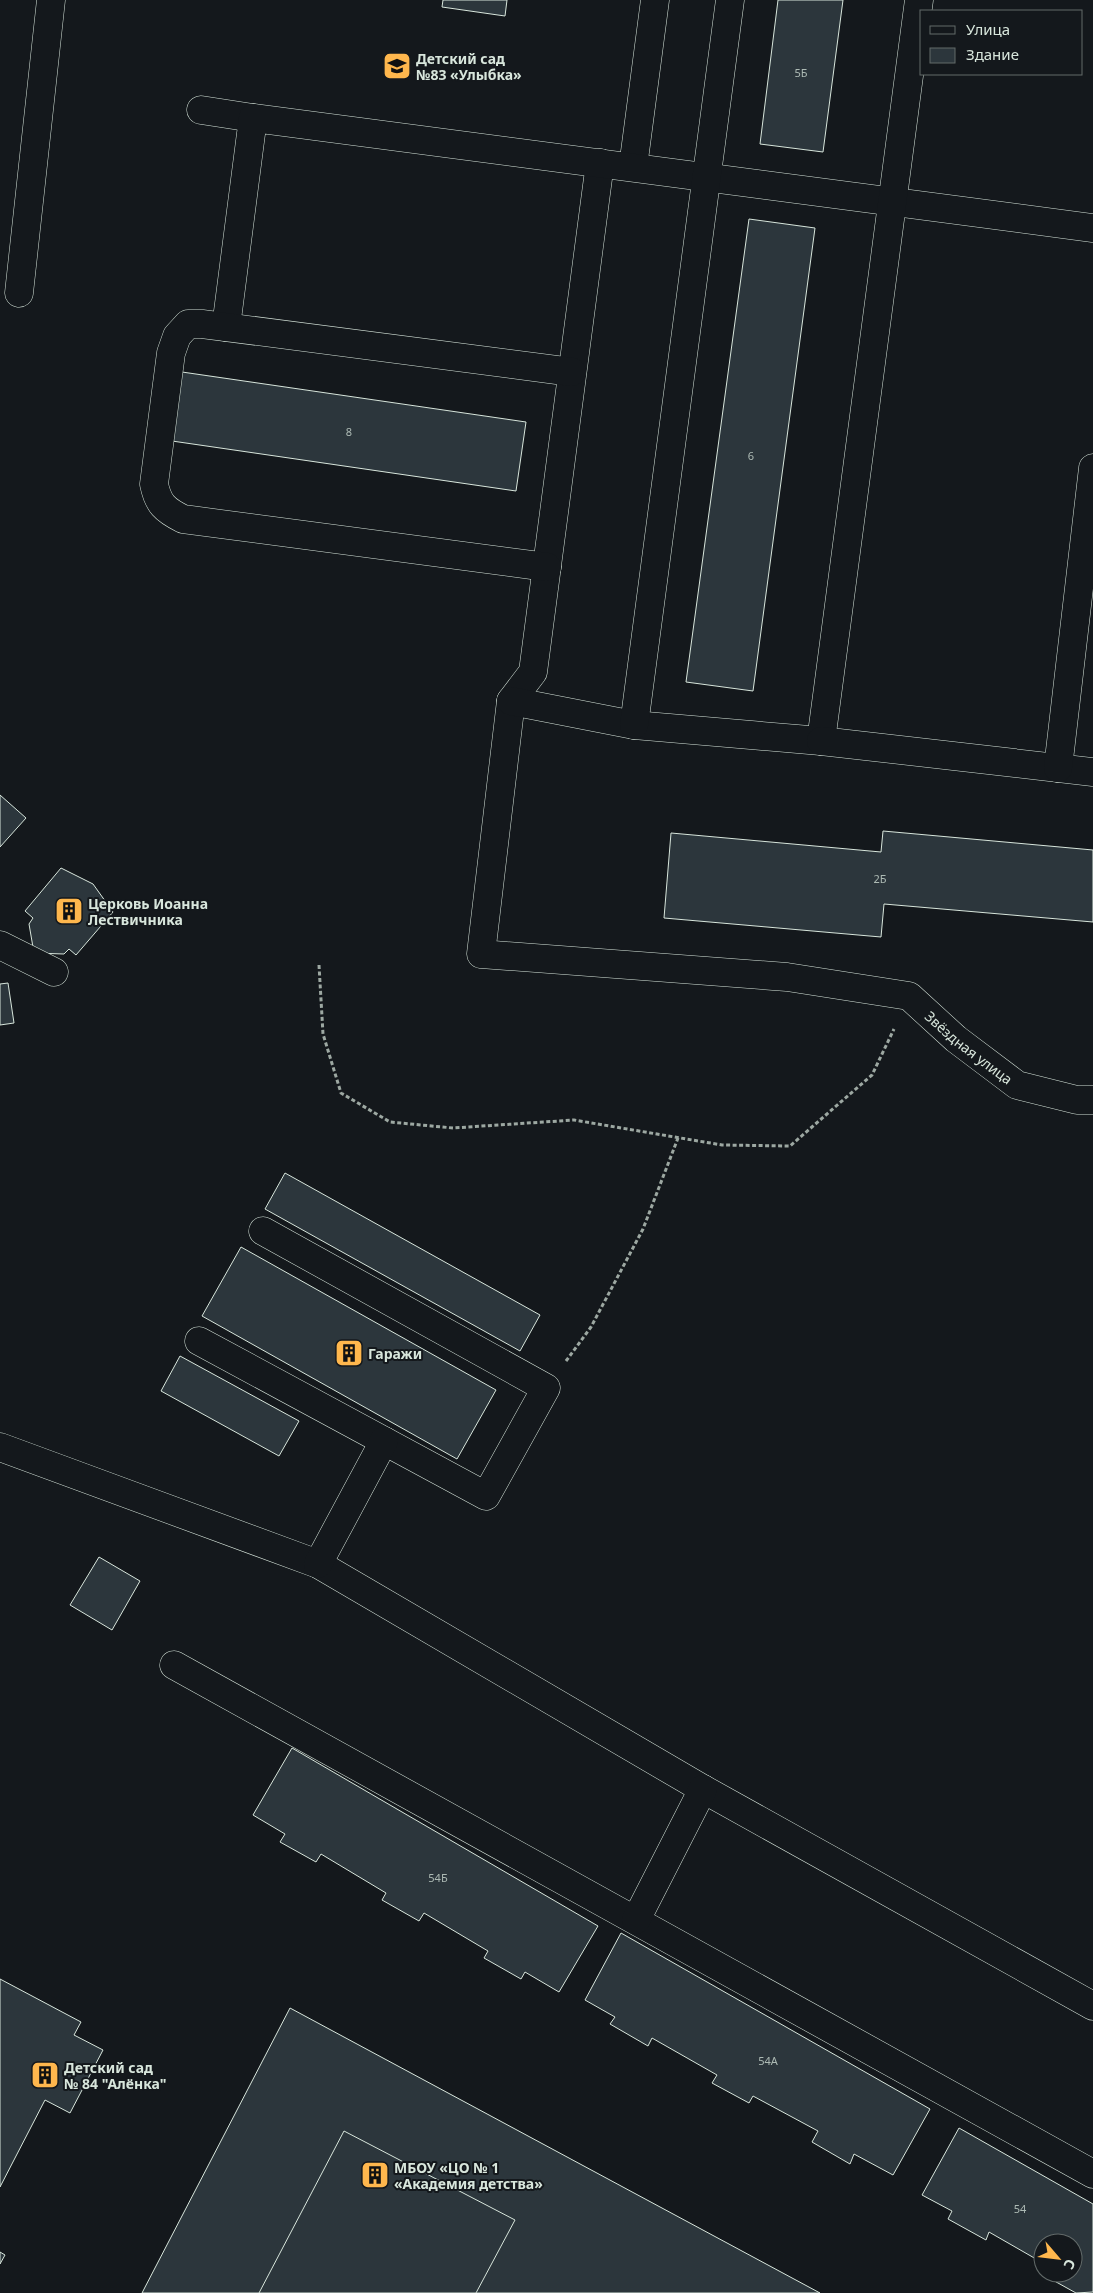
<svg xmlns="http://www.w3.org/2000/svg" width="1093" height="2293" font-family="'Noto Sans',sans-serif">
<rect width="100%" height="100%" fill="#14181c"/>
<g fill="#2c363c" stroke="#d8e6dc">
<polygon points="443,0 507,0 505,16 442,7"/>
<polygon points="778,0 843,0 823,152 760,144"/>
<polygon points="749,219 815,228 753,691 686,682"/>
<polygon points="182,372 526,422 516,491 172,441"/>
<polygon points="0,795 26,818 0,847"/>
<polygon points="883,831 1093,850 1093,922 884,904 881,937 664,918 671,833 881,852"/>
<polygon points="61,868 93,884 113,912 76,955 69,949 64,954 34,953 29,924 33,918 25,911"/>
<polygon points="8,983 14,1023 0,1025 0,984"/>
<polygon points="285,1173 540,1315 520,1351 265,1209"/>
<polygon points="241,1247 496,1390 457,1459 202,1316"/>
<polygon points="180,1356 299,1421 279,1456 161,1391"/>
<polygon points="99,1557 140,1581 112,1630 70,1605"/>
<polygon points="292,1748 598,1926 559,1992 525,1972 521,1979 484,1958 488,1951 424,1913 419,1921 382,1900 386,1893 321,1854 316,1862 280,1842 285,1834 253,1815"/>
<polygon points="621,1933 930,2109 893,2175 854,2154 850,2164 812,2142 818,2131 753,2096 749,2103 712,2083 717,2075 652,2038 648,2046 610,2024 615,2017 585,2000"/>
<polygon points="0,1979 81,2022 74,2035 103,2050 70,2113 45,2100 0,2187"/>
<polygon points="290,2008 820,2293 142,2293"/>
<polygon points="959,2128 1093,2204 1093,2292 1076,2293 1049,2278 1053,2273 1073,2273 1073,2243 1043,2243 1043,2263 989,2232 986,2240 948,2219 952,2211 922,2195"/>
<polygon points="344,2131 515,2220 476,2293 259,2293"/>
<polygon points="0,2252 5,2255 0,2264"/>
</g>
<g fill="none" stroke-linecap="round" stroke-linejoin="round">
<defs>
<g id="minor">
<polyline points="201,110 253,118"/>
<path id="s1" d="M600,163L533,672L511,701L481,954L787,977L909,996L956,1039L1017,1085L1077,1100H1093"/>
<polyline points="633,167 655,0"/>
<polyline points="19,293 51,0"/>
<polyline points="226,327 253,118 1093,228"/>
<path d="M547,567L183,519C165,510 158,504 154,484L171,353L177,336L188,324H202L572,372"/>
<polyline points="511,701 634,725 821,741 919,0"/>
<polyline points="634,725 730,0"/>
<polyline points="821,741 1093,772"/>
<polyline points="1058,768 1093,468"/>
<polyline points="0,945 54,972"/>
<polyline points="199,1341 486,1496 546,1388 263,1231"/>
<polyline points="0,1447 318,1564 703,1789 1093,2006"/>
<polyline points="318,1564 384,1441"/>
<polyline points="174,1665 1093,2174"/>
<polyline points="636,1920 703,1789"/>
</g>
</defs>
<use href="#minor" stroke="#d8e6dc" stroke-width="29"/>
<g stroke="#9da8a2" stroke-width="3" stroke-dasharray="4 2.5" stroke-linecap="butt">
<polyline points="319,965 323,1034 341,1093 390,1122 453,1128 574,1120 722,1145 790,1146 872,1075 894,1029"/>
<polyline points="566,1361 591,1327 643,1229 678,1138"/>
</g>
<use href="#minor" stroke="#14181c" stroke-width="28"/>
</g>
<defs>
<symbol id="school-square" viewBox="-11 -11 22 22"><rect x="-9" y="-9" width="18" height="18" rx="4" fill="#ffb74d" stroke="#14181c"/><path d="M0-5L7-2L0 1L-7-2ZM-4 1L0 2.5L4 1V4Q0 6-4 4Z" fill="#111"/></symbol>
<symbol id="building-square" viewBox="-11 -11 22 22"><rect x="-9" y="-9" width="18" height="18" rx="4" fill="#ffb74d" stroke="#14181c"/><path d="M-4-6H4V6H1V3H-1V6H-4ZM-2.5-4.3h1.7v1.8h-1.7ZM.8-4.3h1.7v1.8H.8ZM-2.5-1h1.7V.8h-1.7ZM.8-1h1.7V.8H.8Z" fill="#111"/></symbol>
</defs>
<g fill-rule="evenodd">
<use href="#school-square" x="381" y="50" width="32" height="32"/>
<use href="#building-square" x="53" y="895" width="32" height="32"/>
<use href="#building-square" x="333" y="1337" width="32" height="32"/>
<use href="#building-square" x="29" y="2059" width="32" height="32"/>
<use href="#building-square" x="359" y="2159" width="32" height="32"/>
</g>
<g text-anchor="middle" dominant-baseline="central" stroke-width="4" stroke-linejoin="round" paint-order="stroke">
<g font-size="11" fill="#adbab4">
<text x="801" y="72">5Б</text>
<text x="349" y="431">8</text>
<text x="751" y="455">6</text>
<text x="880" y="878">2Б</text>
<text x="438" y="1877">54Б</text>
<text x="768" y="2060">54А</text>
<text x="1020" y="2208">54</text>
</g>
<g font-size="14" font-weight="bold" fill="#d8e6dc" stroke="#14181c" text-anchor="start">
<text x="416" y="58">Детский сад<tspan x="416" dy="16">№83 «Улыбка»</tspan></text>
<text x="88" y="903">Церковь Иоанна<tspan x="88" dy="16">Лествичника</tspan></text>
<text x="368" y="1353">Гаражи</text>
<text x="64" y="2067">Детский сад<tspan x="64" dy="16">№ 84 "Алёнка"</tspan></text>
<text x="394" y="2167">МБОУ «ЦО № 1<tspan x="394" dy="16">«Академия детства»</tspan></text>
</g>
<g font-size="14" fill="#d8e6dc" stroke="#14181c">
<text stroke="none"><textPath href="#s1" startOffset="1314">Звёздная улица</textPath></text>
</g>
</g>
<rect x="920" y="10" width="162" height="65" fill="#14181c" stroke="#626a69"/>
<rect x="930" y="26" width="25" height="8" fill="#14181c" stroke="#626a69"/>
<text x="966" y="35" font-size="15" fill="#d8e6dc">Улица</text>
<rect x="930" y="48" width="25" height="15" fill="#2c363c" stroke="#626a69"/>
<text x="966" y="60" font-size="15" fill="#d8e6dc">Здание</text>
<g transform="translate(1058 2258) rotate(118)"><circle r="24" fill="#14181c" stroke="#626a69"/>
<path d="M0-4L9 19L0 12L-9 19Z" fill="#ffb74d"/>
<text y="-8" font-size="14" font-weight="bold" text-anchor="middle" fill="#d8e6dc">С</text>
</g>
</svg>
